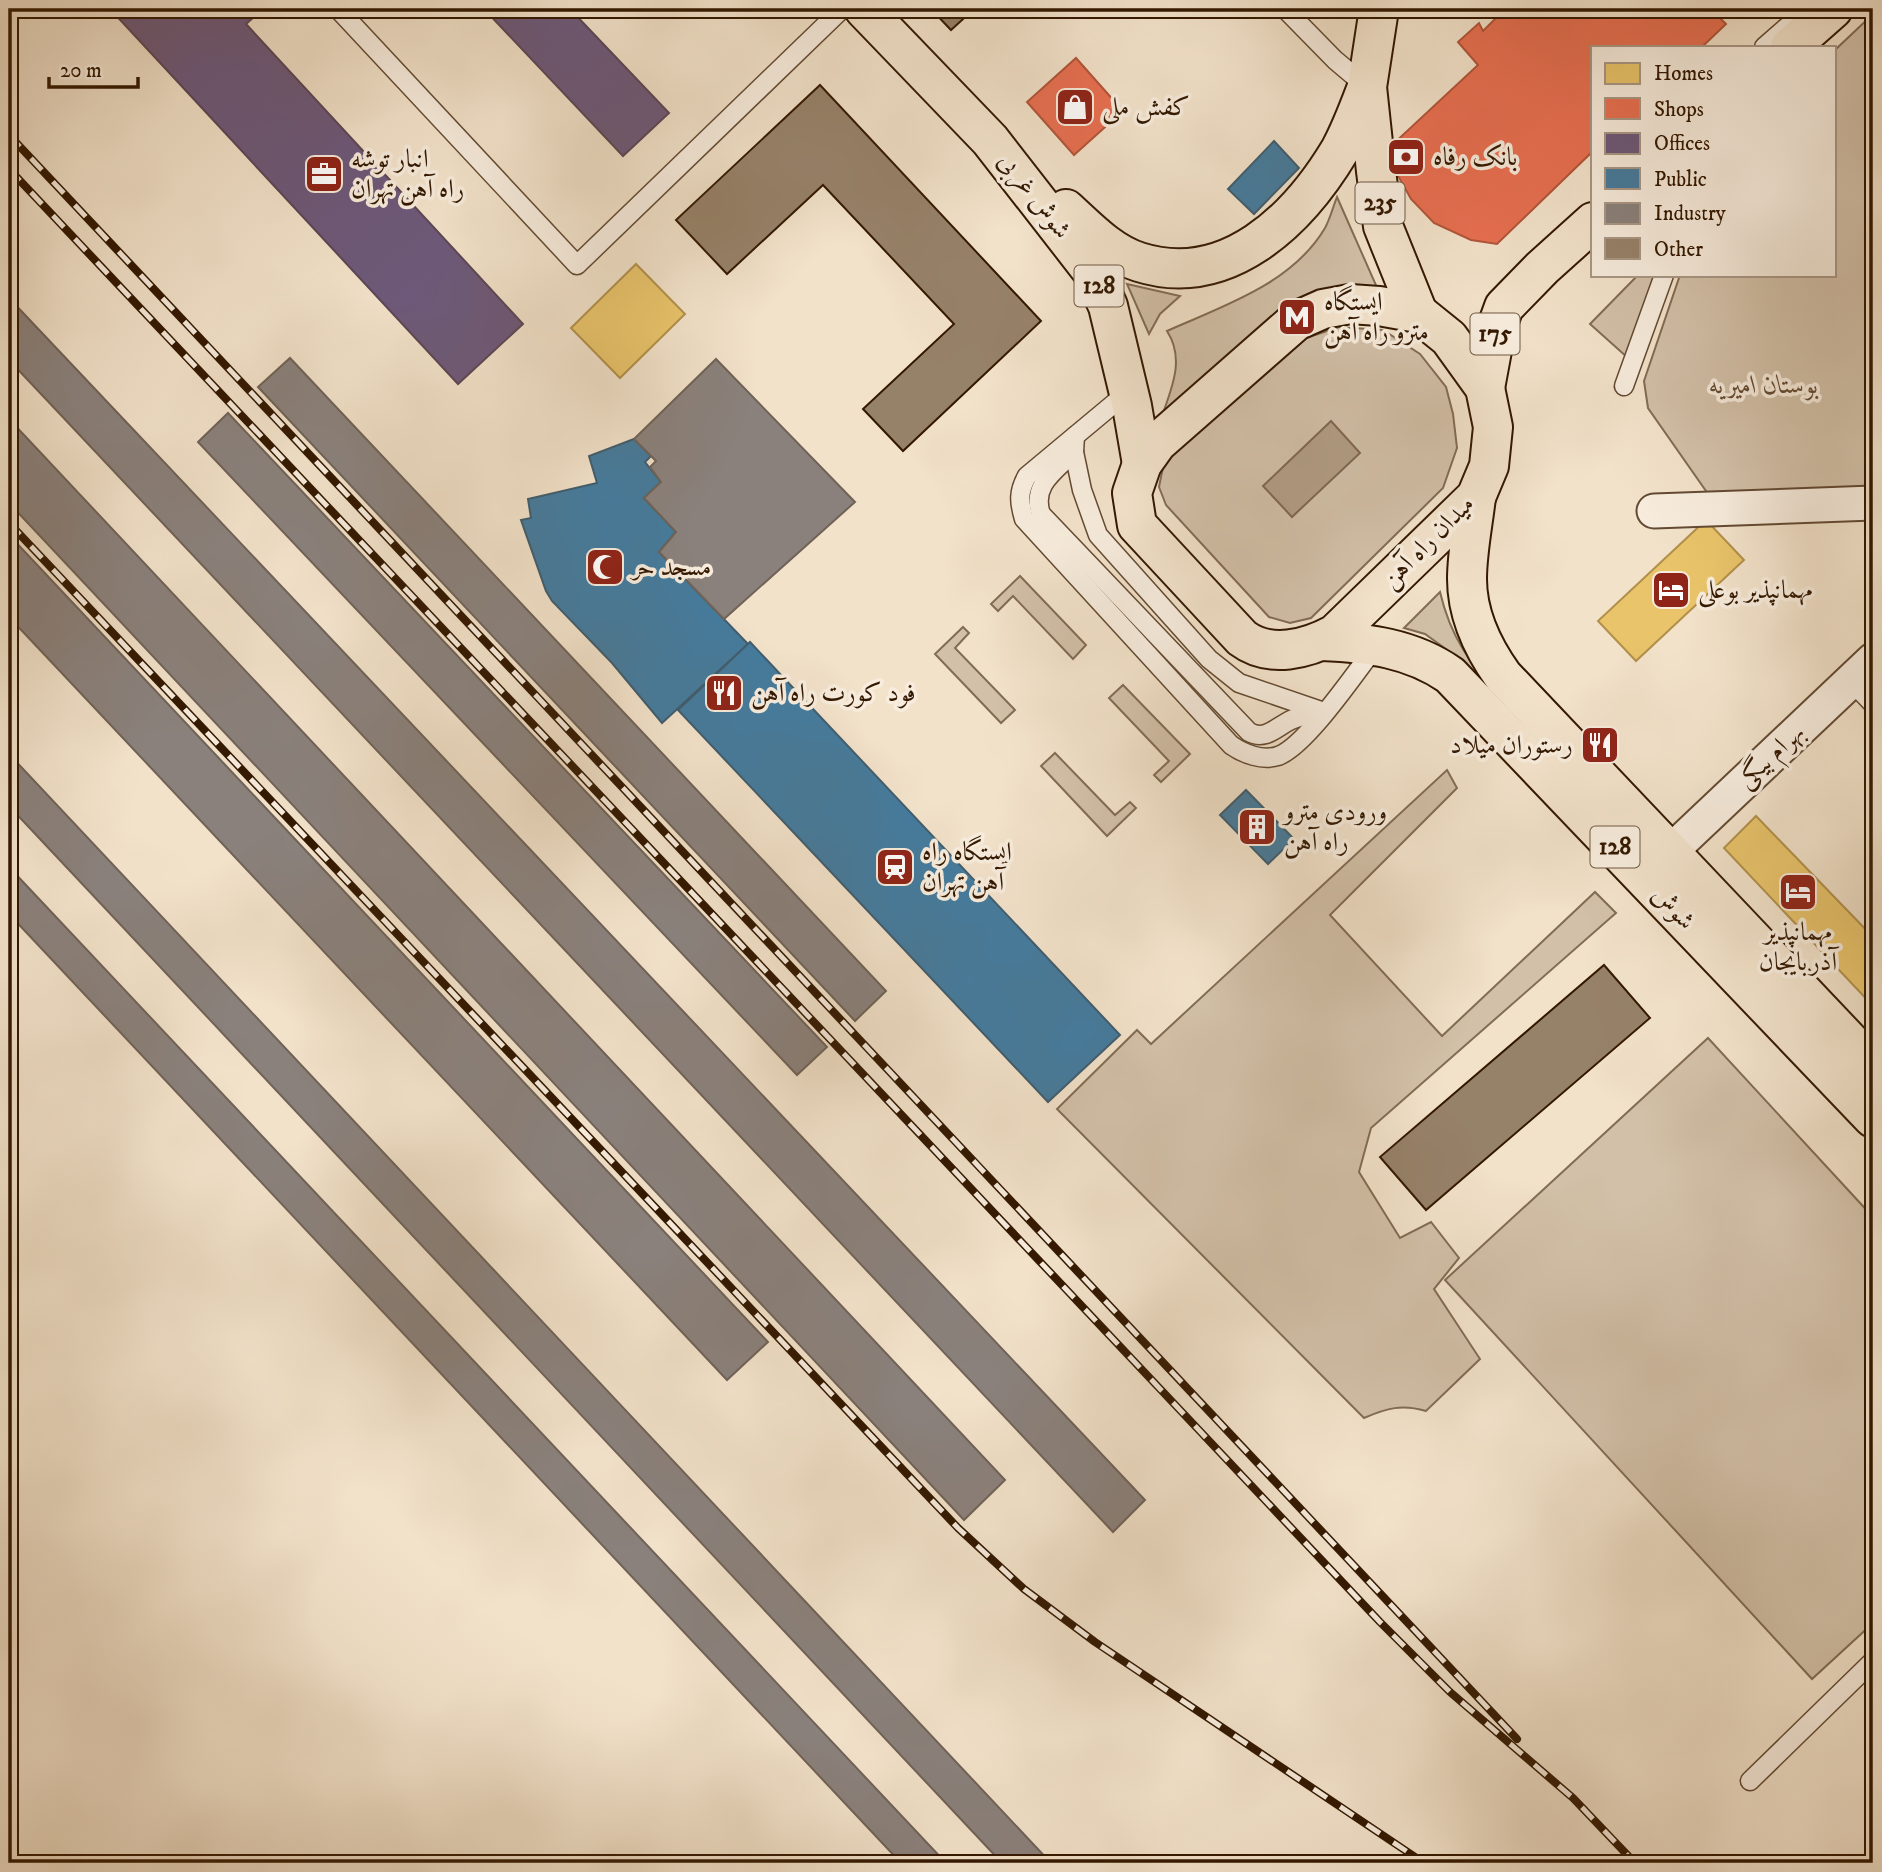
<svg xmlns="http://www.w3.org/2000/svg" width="1882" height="1872" font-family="'IM FELL DW Pica',Amiri,serif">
<rect width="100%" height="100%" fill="#f2e2ca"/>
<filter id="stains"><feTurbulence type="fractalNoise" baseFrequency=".00286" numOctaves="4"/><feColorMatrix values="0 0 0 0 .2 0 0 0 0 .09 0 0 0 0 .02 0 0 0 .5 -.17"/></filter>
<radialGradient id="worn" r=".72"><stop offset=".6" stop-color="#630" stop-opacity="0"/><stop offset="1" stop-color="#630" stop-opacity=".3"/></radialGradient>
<g fill="#d2c0a8" stroke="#826c54" stroke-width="2">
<polygon points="1873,14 1873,498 1713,501 1648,408 1644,381 1680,275 1835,275 1835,50"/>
<path d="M1337,197L1379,292L1162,416C1172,387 1185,359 1167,331C1223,306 1292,284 1325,228C1330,219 1333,207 1337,197Z"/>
<polygon points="1638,275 1654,275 1628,358 1590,324"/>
<polygon points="1127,284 1180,296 1160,314 1149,334"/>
<polygon points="1339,327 1383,330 1420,354 1446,387 1453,414 1457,448 1443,488 1311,618 1290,623 1269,617 1166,505 1159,487 1164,462 1288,344"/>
<polygon points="1020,576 1086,645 1073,659 1013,596 998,611 991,604"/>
<path d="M1440,592C1451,639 1470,662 1501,698L1450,652L1425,634L1404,628Z"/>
<polygon points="963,627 969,633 955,648 1015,710 1001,723 935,654"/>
<polygon points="1123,685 1190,754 1161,782 1154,775 1169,761 1109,698"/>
<polygon points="1055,753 1115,815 1130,802 1136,808 1107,836 1041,766"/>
<path d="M1447,770L1457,788L1330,915L1442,1036L1595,892L1616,913L1371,1128L1359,1172L1400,1238L1431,1222L1459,1258L1434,1289L1480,1359L1426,1411C1402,1404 1387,1408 1364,1418L1057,1109L1137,1030L1151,1044Z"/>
<polygon points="1708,1038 1873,1217 1873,1623 1812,1679 1445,1280"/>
</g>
<polygon fill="#b19d85" stroke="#7f6850" stroke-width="2" points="1331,421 1360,453 1292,517 1263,486"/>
<g fill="#e9c46a" stroke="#b2904a" stroke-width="2">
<polygon points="636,264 685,314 620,378 571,328"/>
<polygon points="1706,520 1744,560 1636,661 1598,621"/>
<polygon points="1756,816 1873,937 1873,1006 1724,848"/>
</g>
<g fill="#e76f51" stroke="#b15539" stroke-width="2">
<polygon points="1486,9 1711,9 1726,24 1702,47 1593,47 1593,151 1497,244 1471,240 1434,223 1411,199 1397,174 1391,146 1478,65 1458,42 1479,23 1483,31 1496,18"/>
<polygon points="1076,58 1123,111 1074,155 1027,102"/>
</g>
<g fill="#6d597a" stroke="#5c4655" stroke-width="2">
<polygon points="110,9 263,9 246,24 523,324 458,384"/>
<polygon points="484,9 570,9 669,113 623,156"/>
</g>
<g fill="#457b9d" stroke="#405d6e" stroke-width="2">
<polygon points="1274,141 1299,168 1254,214 1228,189"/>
<polygon points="634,439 651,456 645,462 661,482 644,498 676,532 659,552 748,644 662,723 612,663 552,601 546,591 521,520 531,518 528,499 597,483 589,456"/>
<polygon points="750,642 1120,1035 1048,1102 678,710"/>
<polygon points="1246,790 1294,839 1268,864 1220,815"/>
</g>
<g fill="#8a817c" stroke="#706257" stroke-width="2">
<polygon points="9,298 1145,1500 1113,1532 9,360"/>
<polygon points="290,358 886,991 855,1021 258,387"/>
<polygon points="716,359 855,502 724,619 659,552 676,532 644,498 661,482 650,467 656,461 634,439"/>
<polygon points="228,413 827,1047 797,1075 198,442"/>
<polygon points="9,419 1005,1480 964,1520 9,503"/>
<polygon points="9,535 768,1342 727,1380 9,617"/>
<polygon points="9,754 1051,1863 1002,1863 9,806"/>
<polygon points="9,867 946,1863 901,1863 9,914"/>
</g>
<g fill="#968169" stroke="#331800" stroke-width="2">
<polygon points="931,9 974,9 951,30"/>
<polygon points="820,85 1041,321 903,451 863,409 954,324 823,185 727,274 676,220"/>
<polygon points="1604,965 1650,1018 1426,1210 1380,1157"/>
</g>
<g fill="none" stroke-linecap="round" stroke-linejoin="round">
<defs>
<g id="service">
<polyline points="338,9 577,265 842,9"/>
<polyline points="1285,9 1335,60 1367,87"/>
<polyline points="1764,47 1788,26"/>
<polyline points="1624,386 1664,275"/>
<path d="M1129,391L1027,476C1018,492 1019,502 1024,519L1231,745C1244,754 1262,761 1278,756C1306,746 1356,672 1376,646"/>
<path d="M1075,436L1074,452C1055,471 1031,485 1041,514L1249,732C1266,741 1276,727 1291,720C1302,715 1313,714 1325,712"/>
<polyline points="1074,452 1082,490 1098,535 1209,659 1239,683 1321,711"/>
<polyline points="1851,681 1873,704"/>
<polyline points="1750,1781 1873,1661"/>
</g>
<g id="minor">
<polyline points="1654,511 1873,503"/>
<polyline points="1669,853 1873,660"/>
</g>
<g id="primary">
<polyline points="864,9 990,140 1092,271 1108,306 1132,406 1142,464"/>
<polyline points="1379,9 1367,87 1376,171 1383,226 1418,313"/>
<polyline points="1790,47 1833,9"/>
<path d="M1066,209C1088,229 1110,253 1139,262C1227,290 1298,220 1340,150C1351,130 1359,108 1367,87"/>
<path d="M1350,304L1379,306L1418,313L1449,338L1485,388L1493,427L1489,466L1476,497L1335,634C1307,649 1270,659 1242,638L1137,525L1132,493L1142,464L1157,443L1296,321L1323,309Z"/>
<polyline points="1485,388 1496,329 1504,307 1542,268 1593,222"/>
<path d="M1476,497C1473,524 1467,552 1467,579C1467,615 1483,648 1503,676L1873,1066"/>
<path d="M1322,641C1368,643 1411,648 1450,675L1873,1118"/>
</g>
</defs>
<use href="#service" stroke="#634a32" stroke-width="21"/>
<use href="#minor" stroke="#634a32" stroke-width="37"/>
<use href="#primary" stroke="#331800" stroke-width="42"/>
<use href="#service" stroke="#f7ecdd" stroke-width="18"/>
<use href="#minor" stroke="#f7ecdd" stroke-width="33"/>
<use href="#primary" stroke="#f2e2ca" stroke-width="38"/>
<defs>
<g id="rail">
<polyline points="9,135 1517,1739"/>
<polyline points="9,169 1380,1622 1450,1692 1573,1798 1635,1863"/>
<polyline points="9,523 958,1528 1024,1589 1095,1642 1424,1863"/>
</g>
</defs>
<use href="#rail" stroke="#331800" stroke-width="8"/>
<use href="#rail" stroke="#f7ecdd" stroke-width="5" stroke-dasharray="16" stroke-linecap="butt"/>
</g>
<defs>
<symbol id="shop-square" viewBox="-11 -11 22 22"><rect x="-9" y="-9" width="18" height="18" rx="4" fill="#8f2418" stroke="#f7ecdd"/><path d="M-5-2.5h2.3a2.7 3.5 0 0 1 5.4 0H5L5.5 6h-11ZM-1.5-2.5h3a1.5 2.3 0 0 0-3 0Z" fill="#fff"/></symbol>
<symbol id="bank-square" viewBox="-11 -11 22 22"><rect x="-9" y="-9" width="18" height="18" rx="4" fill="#8f2418" stroke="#f7ecdd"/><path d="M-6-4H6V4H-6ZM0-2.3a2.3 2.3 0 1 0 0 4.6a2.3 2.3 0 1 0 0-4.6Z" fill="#fff"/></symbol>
<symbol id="office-square" viewBox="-11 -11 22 22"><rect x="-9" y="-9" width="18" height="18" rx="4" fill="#8f2418" stroke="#f7ecdd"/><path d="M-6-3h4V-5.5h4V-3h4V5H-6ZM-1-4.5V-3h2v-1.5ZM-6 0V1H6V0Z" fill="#fff"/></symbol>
<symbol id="metro-square" viewBox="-11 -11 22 22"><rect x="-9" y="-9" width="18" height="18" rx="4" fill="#8f2418" stroke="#f7ecdd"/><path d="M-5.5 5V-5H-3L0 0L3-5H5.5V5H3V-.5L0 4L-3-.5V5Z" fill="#fff"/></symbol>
<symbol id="mosque-square" viewBox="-11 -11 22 22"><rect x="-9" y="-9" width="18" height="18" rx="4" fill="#8f2418" stroke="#f7ecdd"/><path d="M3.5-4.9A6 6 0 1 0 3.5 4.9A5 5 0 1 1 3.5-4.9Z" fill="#fff"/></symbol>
<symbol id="hotel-square" viewBox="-11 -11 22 22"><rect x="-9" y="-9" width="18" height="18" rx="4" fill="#8f2418" stroke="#f7ecdd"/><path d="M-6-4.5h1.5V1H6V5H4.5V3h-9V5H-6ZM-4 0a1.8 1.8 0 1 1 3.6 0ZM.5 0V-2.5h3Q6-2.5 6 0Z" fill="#fff"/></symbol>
<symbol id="restaurant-square" viewBox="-11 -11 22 22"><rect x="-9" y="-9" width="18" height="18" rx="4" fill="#8f2418" stroke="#f7ecdd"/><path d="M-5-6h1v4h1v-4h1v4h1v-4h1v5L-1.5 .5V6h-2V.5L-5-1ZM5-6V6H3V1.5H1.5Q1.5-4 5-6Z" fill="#fff"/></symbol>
<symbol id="building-square" viewBox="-11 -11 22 22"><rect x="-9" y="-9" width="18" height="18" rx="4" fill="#8f2418" stroke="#f7ecdd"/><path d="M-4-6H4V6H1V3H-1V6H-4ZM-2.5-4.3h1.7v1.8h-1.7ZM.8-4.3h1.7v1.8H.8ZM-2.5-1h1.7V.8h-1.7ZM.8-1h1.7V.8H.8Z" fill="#fff"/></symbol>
<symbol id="station-square" viewBox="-11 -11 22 22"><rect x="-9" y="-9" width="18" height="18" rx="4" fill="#8f2418" stroke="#f7ecdd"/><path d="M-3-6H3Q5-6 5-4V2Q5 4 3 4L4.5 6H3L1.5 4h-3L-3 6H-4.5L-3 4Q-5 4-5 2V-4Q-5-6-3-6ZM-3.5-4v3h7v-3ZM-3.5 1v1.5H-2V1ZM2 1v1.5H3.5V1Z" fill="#fff"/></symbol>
</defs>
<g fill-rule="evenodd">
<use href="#shop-square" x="1053" y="85" width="44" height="44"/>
<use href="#bank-square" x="1384" y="135" width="44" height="44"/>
<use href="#office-square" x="302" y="152" width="44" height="44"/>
<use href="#metro-square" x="1275" y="295" width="44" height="44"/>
<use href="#mosque-square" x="583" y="545" width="44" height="44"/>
<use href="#hotel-square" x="1649" y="568" width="44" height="44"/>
<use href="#restaurant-square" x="702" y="671" width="44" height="44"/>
<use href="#restaurant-square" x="1578" y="723" width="44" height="44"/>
<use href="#building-square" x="1235" y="805" width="44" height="44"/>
<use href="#station-square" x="873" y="845" width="44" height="44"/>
<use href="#hotel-square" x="1776" y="870" width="44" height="44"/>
</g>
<g text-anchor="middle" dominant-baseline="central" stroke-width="7" stroke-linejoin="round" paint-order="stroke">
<g fill="#f7ecdd" stroke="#6e5842" stroke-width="2">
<rect x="1355.5" y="182.5" width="49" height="41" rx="5"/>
<rect x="1074.5" y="265.5" width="49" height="41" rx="5"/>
<rect x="1470.5" y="313.5" width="49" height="41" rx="5"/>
<rect x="1590.5" y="826.5" width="49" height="41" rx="5"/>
</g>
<g font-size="24" font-weight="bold" fill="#331800">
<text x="1380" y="203">235</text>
<text x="1099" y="286">128</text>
<text x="1495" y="334">175</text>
<text x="1615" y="847">128</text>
</g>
<g font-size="26" fill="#331800" stroke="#f7ecdd" text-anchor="start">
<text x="1102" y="107">کفش ملی</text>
<text x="1433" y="157">بانک رفاه</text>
<text x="351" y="159">انبار توشه<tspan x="351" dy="30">راه آهن تهران</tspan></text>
<text x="1324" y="302">ایستگاه<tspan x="1324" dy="30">مترو راه آهن</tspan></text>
<text x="632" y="567">مسجد حر</text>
<text x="1698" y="590">مهمانپذیر بوعلی</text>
<text x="751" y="693">فود کورت راه آهن</text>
<text x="1573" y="745" text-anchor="end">رستوران میلاد</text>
<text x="1284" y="812">ورودی مترو<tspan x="1284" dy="30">راه آهن</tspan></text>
<text x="922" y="852">ایستگاه راه<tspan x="922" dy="30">آهن تهران</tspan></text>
<text x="1798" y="932" text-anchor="middle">مهمانپذیر<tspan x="1798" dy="30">آذربایجان</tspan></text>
</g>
<g font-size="26" fill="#331800" stroke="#f7ecdd">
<text transform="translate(1034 196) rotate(52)">شوش غربی</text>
<text transform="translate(1428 542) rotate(-45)">میدان راه آهن</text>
<text transform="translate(1771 756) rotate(-43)">بهرام بیگی</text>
<text transform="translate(1673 908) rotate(46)">شوش</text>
</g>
<g font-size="26" font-style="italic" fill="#634a32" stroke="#f7ecdd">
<text x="1764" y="385">بوستان امیریه</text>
</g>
</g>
<rect width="1882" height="1872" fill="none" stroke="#f2e2ca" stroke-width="35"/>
<rect x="10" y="10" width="1861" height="1851" fill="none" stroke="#331800" stroke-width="3.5"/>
<rect x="18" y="18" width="1847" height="1837" fill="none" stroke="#331800" stroke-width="2"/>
<rect x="1591" y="46" width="245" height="231" fill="#f7ecdd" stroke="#a99785" stroke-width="2"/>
<rect x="1605" y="63" width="35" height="21" fill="#e9c46a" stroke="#a99785" stroke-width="2"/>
<text x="1654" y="80" font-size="21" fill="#331800">Homes</text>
<rect x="1605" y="98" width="35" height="21" fill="#e76f51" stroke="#a99785" stroke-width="2"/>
<text x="1654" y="116" font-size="21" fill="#331800">Shops</text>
<rect x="1605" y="133" width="35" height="21" fill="#6d597a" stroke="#a99785" stroke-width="2"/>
<text x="1654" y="150" font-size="21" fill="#331800">Offices</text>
<rect x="1605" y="168" width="35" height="21" fill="#457b9d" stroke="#a99785" stroke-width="2"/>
<text x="1654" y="186" font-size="21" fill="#331800">Public</text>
<rect x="1605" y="203" width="35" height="21" fill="#8a817c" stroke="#a99785" stroke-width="2"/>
<text x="1654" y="220" font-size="21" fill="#331800">Industry</text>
<rect x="1605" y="238" width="35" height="21" fill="#968169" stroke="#a99785" stroke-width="2"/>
<text x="1654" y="256" font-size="21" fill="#331800">Other</text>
<path d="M49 77v10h89v-10" fill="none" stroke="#331800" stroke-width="3.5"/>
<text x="60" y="77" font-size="21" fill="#331800" stroke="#f7ecdd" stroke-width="5" paint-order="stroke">20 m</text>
<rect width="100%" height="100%" filter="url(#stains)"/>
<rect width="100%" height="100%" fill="url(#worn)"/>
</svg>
